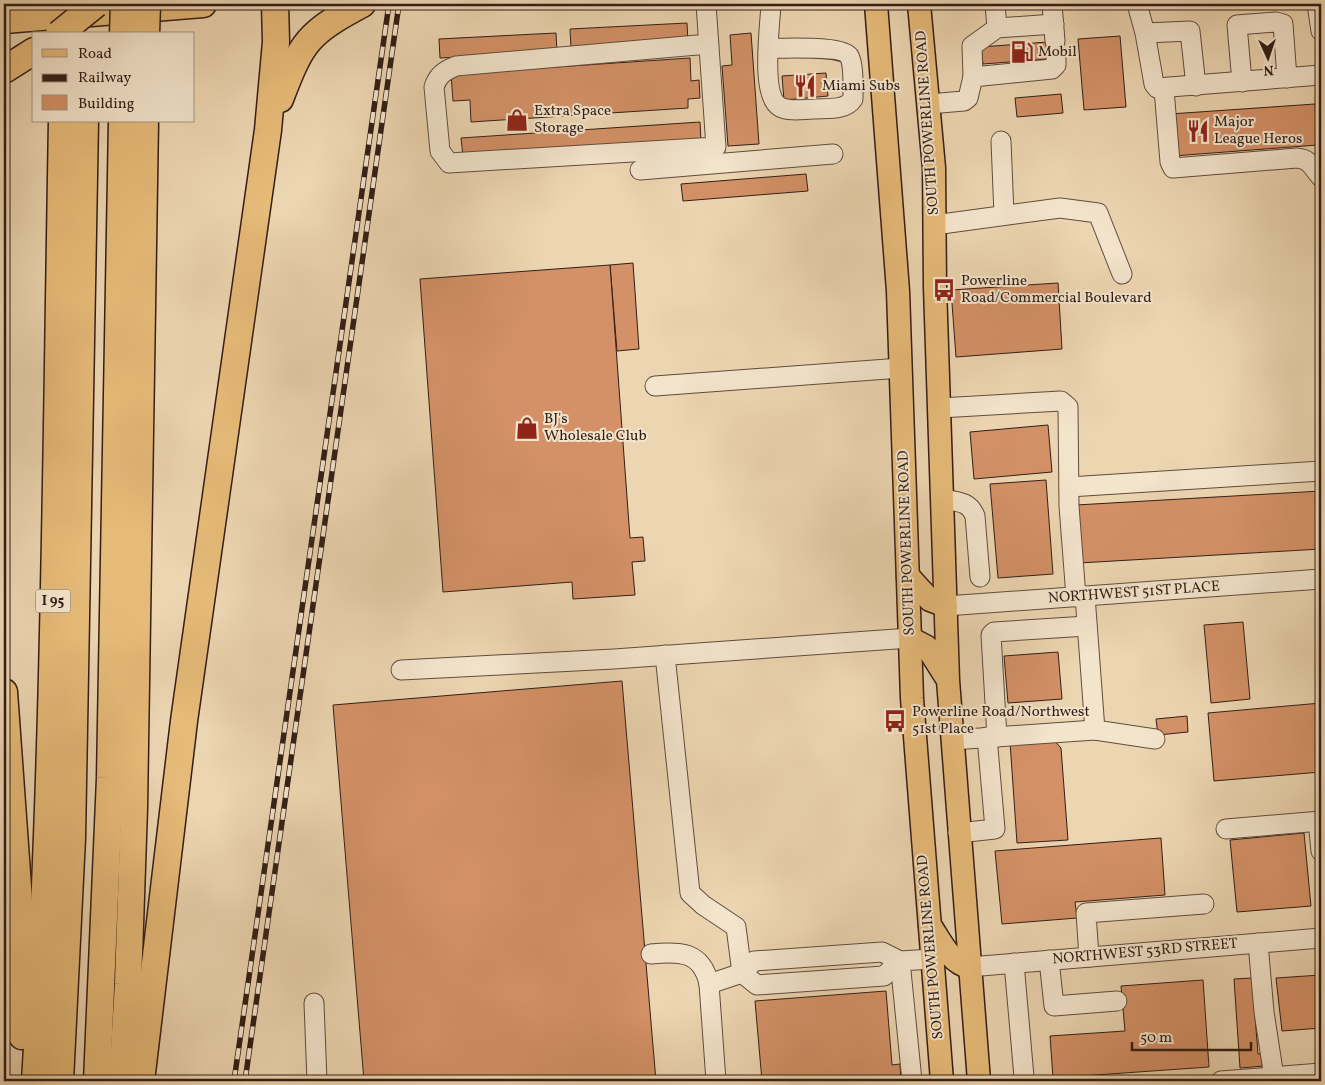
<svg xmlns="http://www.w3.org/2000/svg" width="1325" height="1085" font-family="Vollkorn,serif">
<rect width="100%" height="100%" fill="#ecd5b1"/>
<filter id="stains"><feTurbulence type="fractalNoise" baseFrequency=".004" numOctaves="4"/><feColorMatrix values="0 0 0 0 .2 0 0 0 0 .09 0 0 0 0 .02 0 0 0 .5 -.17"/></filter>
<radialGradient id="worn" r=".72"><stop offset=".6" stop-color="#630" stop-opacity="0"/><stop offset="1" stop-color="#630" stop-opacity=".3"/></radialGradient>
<g fill="#d49167" stroke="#321e16">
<polygon points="687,23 688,42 571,48 570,29"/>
<polygon points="556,33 557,52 440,58 439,39"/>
<polygon points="751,33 759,144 728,146 722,66 732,65 730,35"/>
<polygon points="1120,36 1126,107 1084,110 1078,39"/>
<polygon points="1061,41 1062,58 983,64 981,47"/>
<polygon points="690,58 691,81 699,80 700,98 688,99 688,108 471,122 470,100 453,101 451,74"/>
<polygon points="826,73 828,96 784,100 782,76"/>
<polygon points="1061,94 1063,113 1017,117 1015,98"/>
<polygon points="1315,104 1316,121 1321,121 1321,170 1318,145 1173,156 1170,114"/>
<polygon points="700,122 701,142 463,157 461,138"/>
<polygon points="806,174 808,191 683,201 681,184"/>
<polygon points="633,263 639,349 617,351 610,265"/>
<polygon points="610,265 630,538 643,537 645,561 632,562 635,595 573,599 572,582 443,592 420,279"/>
<polygon points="1058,283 1062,349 956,357 951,290"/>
<polygon points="1048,425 1052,472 974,479 970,432"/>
<polygon points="1046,480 1053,574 998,578 990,484"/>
<polygon points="1321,491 1321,549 1079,563 1076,505"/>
<polygon points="1243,622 1250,699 1211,703 1204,625"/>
<polygon points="1058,652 1062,699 1008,703 1004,656"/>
<polygon points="622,681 656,1081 364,1081 333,705"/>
<polygon points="1321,703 1321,772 1214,781 1208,713"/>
<polygon points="1187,716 1188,732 1158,735 1156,719"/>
<polygon points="1053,739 1061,748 1068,840 1017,843 1010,742"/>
<polygon points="1304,833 1311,906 1237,912 1230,840"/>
<polygon points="1161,838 1165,895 1075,902 1077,918 1002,924 995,851"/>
<polygon points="1321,975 1321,1028 1282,1031 1276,978"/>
<polygon points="1252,978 1258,1054 1263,1054 1264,1066 1240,1068 1234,979"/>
<polygon points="1203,980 1209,1067 1053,1078 1050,1036 1125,1031 1121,986"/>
<polygon points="886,991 892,1065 900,1064 901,1081 762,1081 755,1001"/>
</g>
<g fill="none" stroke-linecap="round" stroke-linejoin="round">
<defs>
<g id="minor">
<path d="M706,4L716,147L449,163L440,151L434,87C438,75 444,71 456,66L709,44"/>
<polyline points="995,4 997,28"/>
<polyline points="1052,4 1055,41"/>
<polyline points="1137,4 1145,33 1154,84 1157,88 1321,75"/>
<polyline points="1317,4 1321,31"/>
<polyline points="1145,33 1190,31 1196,86"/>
<path d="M769,48C783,49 842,45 849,56C854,64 853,89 853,99C845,111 827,108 814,109C804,109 790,112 780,107C760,96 770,26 771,4"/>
<polyline points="973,77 972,46 997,28 1054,24"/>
<polyline points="1242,82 1237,25 1276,22 1283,24 1287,78"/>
<path d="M1164,89L1170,162L1173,168L1297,158C1311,159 1313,169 1321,177"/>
<polyline points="929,104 964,101 968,98 973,77 1052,69 1056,65 1056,59"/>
<polyline points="1001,141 1004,215"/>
<polyline points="640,170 833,154"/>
<polyline points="934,225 1060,208 1098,213 1122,274"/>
<polyline points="655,386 901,368"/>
<polyline points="940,408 1061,401 1068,407 1069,506 1076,597"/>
<polyline points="1069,487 1321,471"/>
<path d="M943,499C958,502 969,501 975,516L980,577"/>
<polyline points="1085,596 1095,730 1155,739"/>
<polyline points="946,606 1321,579"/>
<polyline points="665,655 690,893 703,905 736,927 742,973 709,984 716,1081"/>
<polyline points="401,670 614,659 910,638"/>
<polyline points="997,737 991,635 994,632 1087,626"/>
<polyline points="952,740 1095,730"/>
<polyline points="1318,821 1321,851"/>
<polyline points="1226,829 1321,821"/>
<polyline points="958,833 995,829 987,737"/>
<polyline points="1258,943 1264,1012 1274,1077"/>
<polygon points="882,952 900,961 884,976 757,985 742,973 754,961"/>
<path d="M651,954C679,951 702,951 709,984"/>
<polyline points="1089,957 1086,913 1204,904"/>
<polyline points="1049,960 1054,1006 1117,1001"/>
<polyline points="1014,963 1024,1077"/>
<polyline points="969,967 1321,938"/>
<polyline points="314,1003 317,1081"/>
<polyline points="912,1081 900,961 932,959"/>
<polyline points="1221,1081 1321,1073"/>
</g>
<g id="major">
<polyline points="876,4 898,291 912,698 942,1081"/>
<polyline points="919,4 934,168 935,287 948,680 979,1081"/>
<polyline points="908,576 930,600 946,606"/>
<polyline points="910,638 927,647 946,677"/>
<path d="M930,925C940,940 950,963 969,967"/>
</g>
<g id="highway">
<polyline points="4,20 203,4"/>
<polyline points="4,70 34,51"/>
<path d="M280,99C302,41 308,33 362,4"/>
<polyline points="4,692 19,901 22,1036"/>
<path d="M35,1081C55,762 56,441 62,121"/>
<polyline points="60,1081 72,838 85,121"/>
<polyline points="97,1081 110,778 122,121"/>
<polyline points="122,1081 128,984 134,808 145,121"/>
<polyline points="141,1081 184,721 268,130 276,42 275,4"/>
</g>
</defs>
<use href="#minor" stroke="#604c3d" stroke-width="21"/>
<use href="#major" stroke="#321e16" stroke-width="25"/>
<use href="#highway" stroke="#321e16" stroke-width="29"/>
<use href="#minor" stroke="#f3e4cc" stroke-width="19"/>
<use href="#major" stroke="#e6ba78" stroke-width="22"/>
<use href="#highway" stroke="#e6ba78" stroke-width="26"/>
<defs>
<g id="rail">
<polyline points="234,1081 389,4"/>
<polyline points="245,1081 399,4"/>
</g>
</defs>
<use href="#rail" stroke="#321e16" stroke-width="5.5"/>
<use href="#rail" stroke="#f3e4cc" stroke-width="4" stroke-dasharray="11" stroke-linecap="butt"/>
<defs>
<g id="highway-bridge">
<polyline points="59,34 96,4"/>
<polyline points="123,34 124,4"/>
<polyline points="146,34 147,4"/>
</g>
</defs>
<use href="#highway-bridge" stroke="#321e16" stroke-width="29" stroke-linecap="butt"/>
<use href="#highway-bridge" stroke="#e6ba78" stroke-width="26"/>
</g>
<defs>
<symbol id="fuel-bare" viewBox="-9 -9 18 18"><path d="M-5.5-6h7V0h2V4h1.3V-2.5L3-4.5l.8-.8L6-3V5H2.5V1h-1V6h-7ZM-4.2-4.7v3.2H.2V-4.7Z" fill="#8f2418" stroke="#f3e4cc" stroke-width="2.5" paint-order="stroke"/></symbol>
<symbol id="restaurant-bare" viewBox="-9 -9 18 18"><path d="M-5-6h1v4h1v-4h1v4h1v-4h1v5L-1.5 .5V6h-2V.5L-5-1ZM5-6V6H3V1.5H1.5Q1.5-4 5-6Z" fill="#8f2418" stroke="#f3e4cc" stroke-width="2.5" paint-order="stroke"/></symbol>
<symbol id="shop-bare" viewBox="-9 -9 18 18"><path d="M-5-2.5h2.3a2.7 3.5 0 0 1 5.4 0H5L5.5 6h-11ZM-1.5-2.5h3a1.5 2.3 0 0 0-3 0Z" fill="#8f2418" stroke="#f3e4cc" stroke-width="2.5" paint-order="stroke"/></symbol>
<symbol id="bus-bare" viewBox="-9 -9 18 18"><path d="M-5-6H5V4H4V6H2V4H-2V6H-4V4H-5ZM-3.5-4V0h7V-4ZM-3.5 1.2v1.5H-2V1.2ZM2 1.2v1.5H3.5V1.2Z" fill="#8f2418" stroke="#f3e4cc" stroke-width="2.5" paint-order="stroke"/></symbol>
</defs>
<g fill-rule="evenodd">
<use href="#fuel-bare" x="1006" y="36" width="32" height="32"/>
<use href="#restaurant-bare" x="789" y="70" width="32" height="32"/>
<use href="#shop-bare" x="501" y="104" width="32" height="32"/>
<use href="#restaurant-bare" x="1182" y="115" width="32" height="32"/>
<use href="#bus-bare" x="928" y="274" width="32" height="32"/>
<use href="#shop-bare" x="511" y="412" width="32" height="32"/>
<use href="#bus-bare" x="879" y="705" width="32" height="32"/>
</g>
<g text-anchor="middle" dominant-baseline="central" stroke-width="4" stroke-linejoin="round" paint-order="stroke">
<rect fill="#f3e4cc" stroke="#6c594d" stroke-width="1" x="35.5" y="589.5" width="35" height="23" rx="4"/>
<g font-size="14" font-weight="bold" fill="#321e16">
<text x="53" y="601">I 95</text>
</g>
<g font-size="15" fill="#321e16" stroke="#f3e4cc" text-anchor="start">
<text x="1038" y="52">Mobil</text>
<text x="822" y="86">Miami Subs</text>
<text x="534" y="111">Extra Space<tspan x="534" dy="17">Storage</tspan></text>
<text x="1214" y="122">Major<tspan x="1214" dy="17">League Heros</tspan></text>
<text x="961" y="281">Powerline<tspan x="961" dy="17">Road/Commercial Boulevard</tspan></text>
<text x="544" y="419">BJ's<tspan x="544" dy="17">Wholesale Club</tspan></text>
<text x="912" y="712">Powerline Road/Northwest<tspan x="912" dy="17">51st Place</tspan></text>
</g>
<g font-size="15" fill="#321e16" stroke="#f3e4cc">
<text transform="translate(928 123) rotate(-94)">SOUTH POWERLINE ROAD</text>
<text transform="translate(907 543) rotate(-92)">SOUTH POWERLINE ROAD</text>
<text transform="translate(1134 593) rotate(-4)">NORTHWEST 51ST PLACE</text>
<text transform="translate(931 947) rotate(-95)">SOUTH POWERLINE ROAD</text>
<text transform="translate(1145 952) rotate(-5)">NORTHWEST 53RD STREET</text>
</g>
</g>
<rect width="1325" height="1085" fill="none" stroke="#ecd5b1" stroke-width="20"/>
<rect x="5" y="5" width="1315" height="1075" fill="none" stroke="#321e16" stroke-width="2.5"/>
<rect x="10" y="10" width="1305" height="1065" fill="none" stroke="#321e16"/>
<rect x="32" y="32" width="162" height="90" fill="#f3e4cc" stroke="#a69583"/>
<rect x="42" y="49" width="25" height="8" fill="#e6ba78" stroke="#a69583"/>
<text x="78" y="58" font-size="15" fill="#321e16">Road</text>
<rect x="42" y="74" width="25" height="8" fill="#321e16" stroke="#a69583"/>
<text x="78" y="82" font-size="15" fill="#321e16">Railway</text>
<rect x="42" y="95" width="25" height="15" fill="#d49167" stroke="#a69583"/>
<text x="78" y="108" font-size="15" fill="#321e16">Building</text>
<g transform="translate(1268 58) rotate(177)" stroke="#f3e4cc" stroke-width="4" paint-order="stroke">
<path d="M0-4L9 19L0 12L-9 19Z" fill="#321e16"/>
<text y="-8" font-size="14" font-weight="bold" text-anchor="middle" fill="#321e16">N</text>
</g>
<path d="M1132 1042v8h119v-8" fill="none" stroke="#321e16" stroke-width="2.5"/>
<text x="1140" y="1042" font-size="15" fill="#321e16" stroke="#f3e4cc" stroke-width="4" paint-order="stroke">50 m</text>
<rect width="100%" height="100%" filter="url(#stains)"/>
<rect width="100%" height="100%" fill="url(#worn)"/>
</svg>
